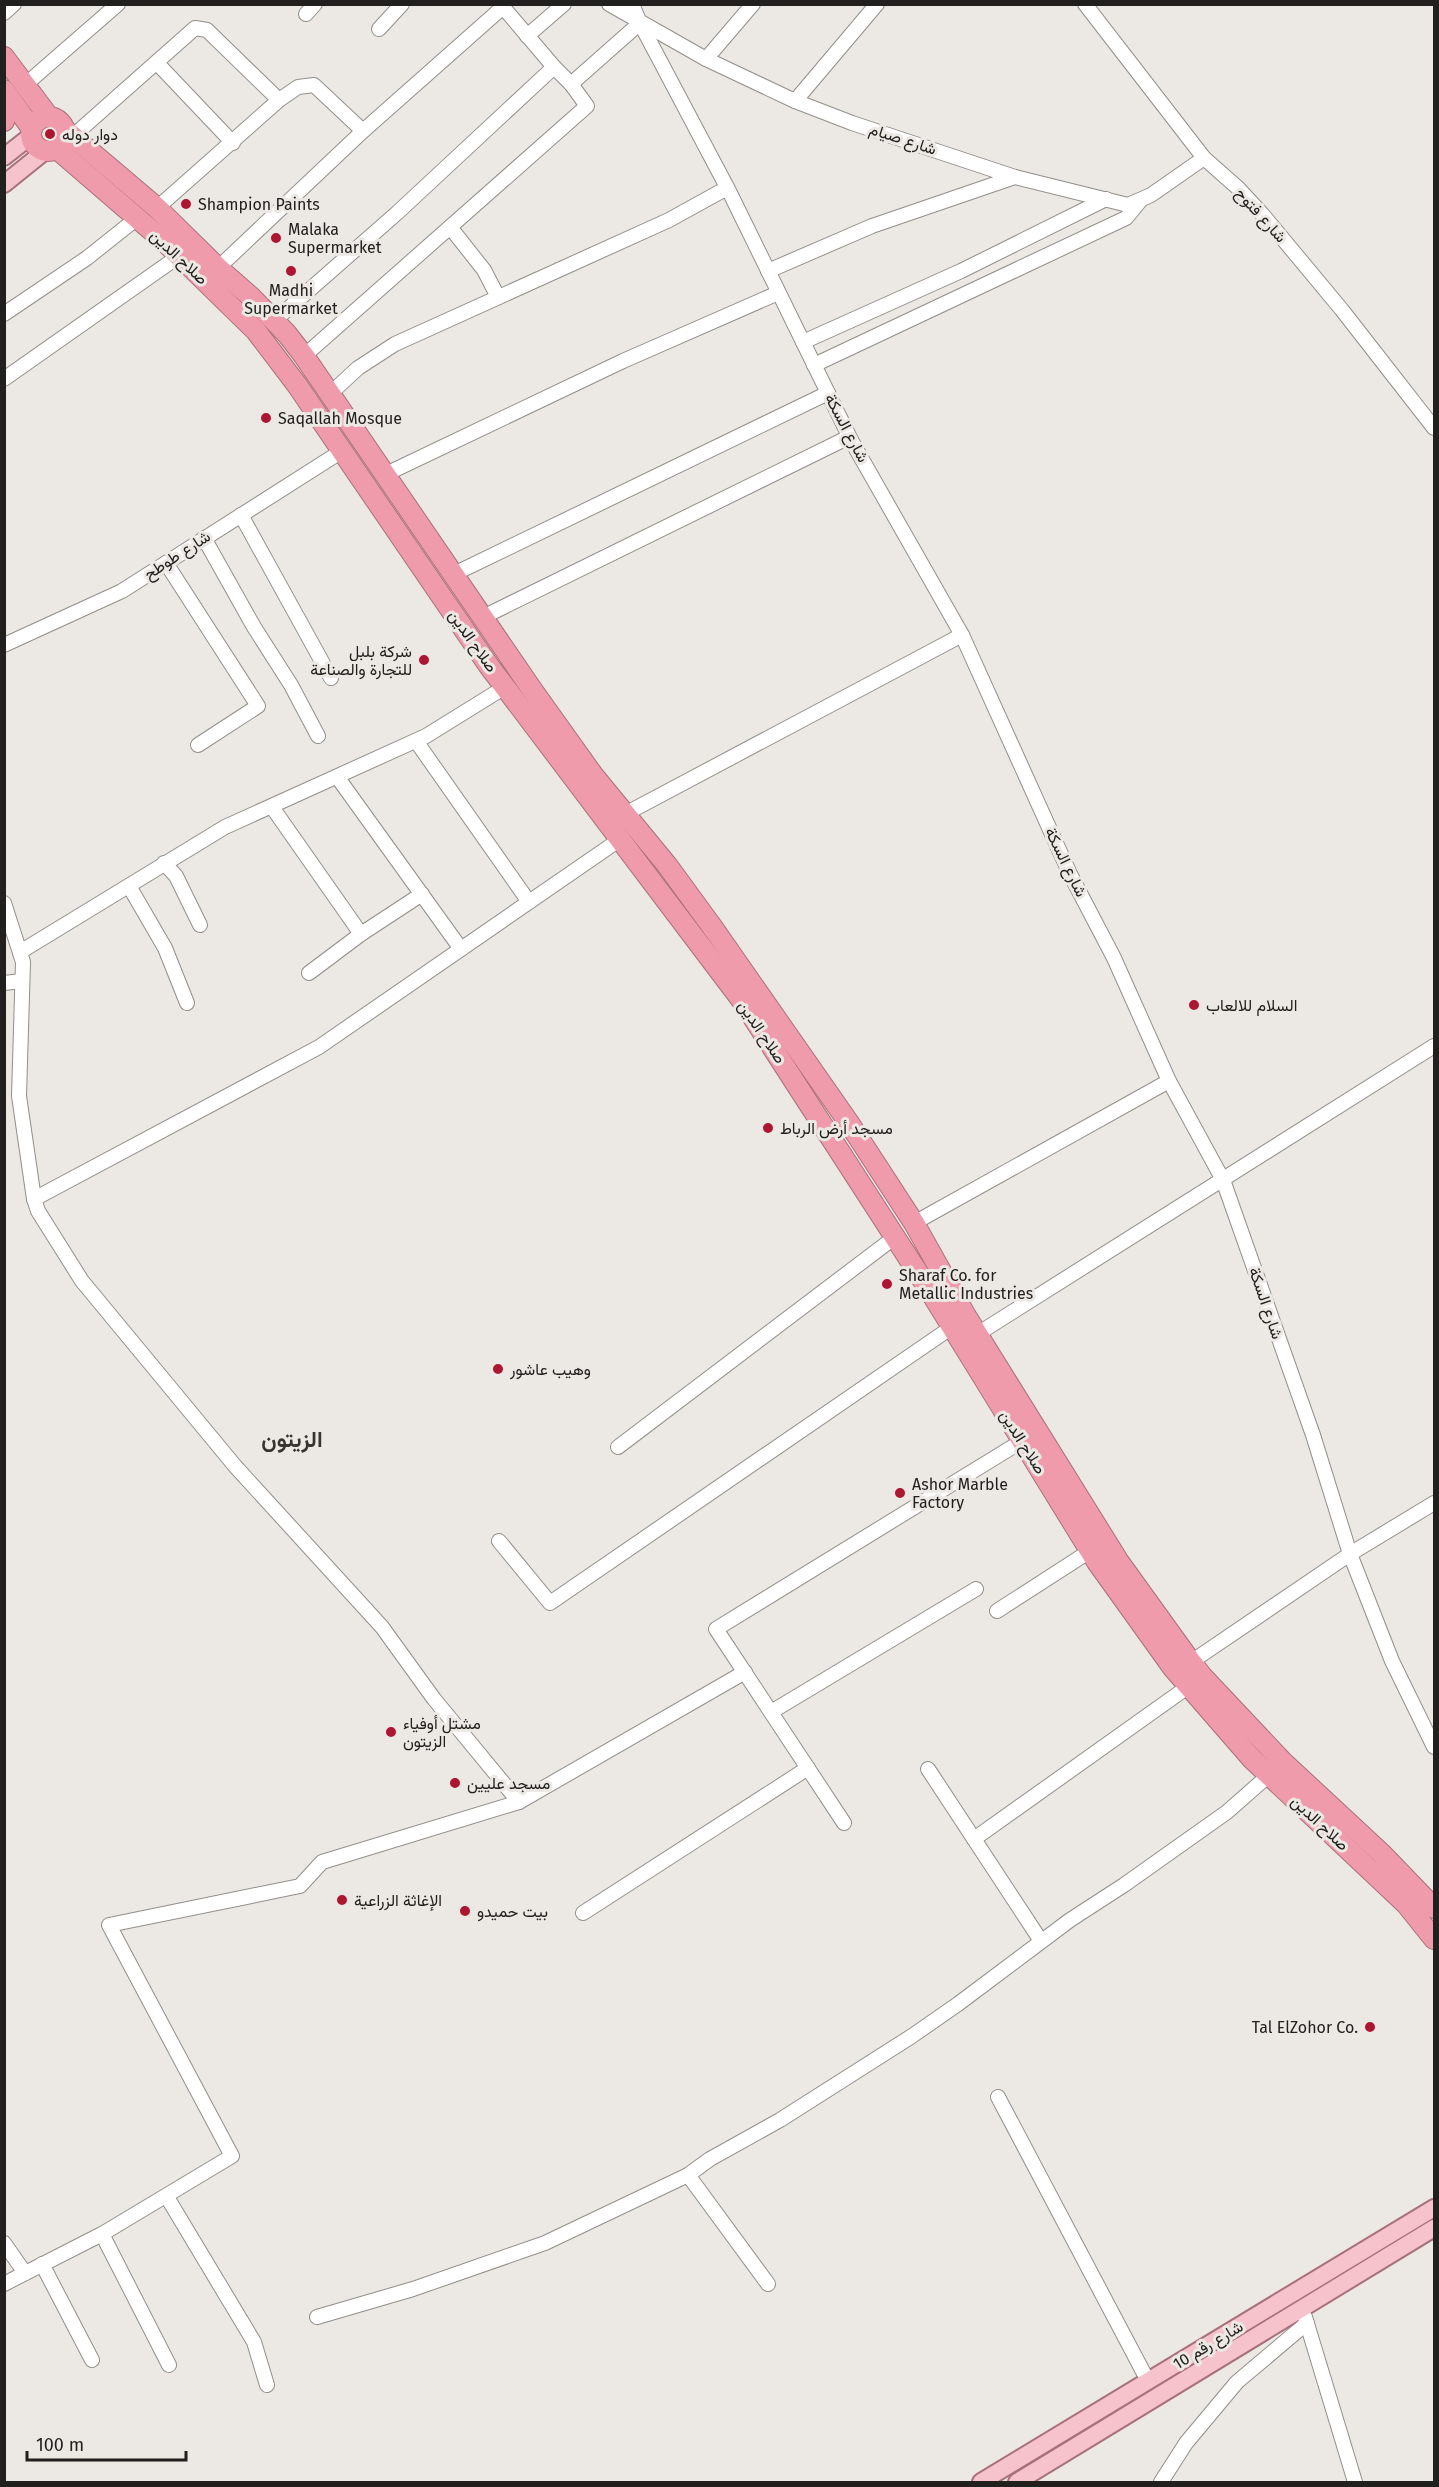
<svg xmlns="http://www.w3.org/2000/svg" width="1439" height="2487" font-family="'Fira Sans',Vazirmatn,sans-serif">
<rect width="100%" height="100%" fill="#ece8e3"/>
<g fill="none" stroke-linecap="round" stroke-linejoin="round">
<defs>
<g id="minor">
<polyline points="609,4 706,59 795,101 852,123 1015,177 1128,205 1151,195 1204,158"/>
<polyline points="632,4 640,23 729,191 851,440 962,635 1070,874 1114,958 1169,1081 1223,1180 1313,1435 1350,1554 1392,1661 1434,1747"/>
<polyline points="1085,4 1204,158 1238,188 1263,215 1342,310 1434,428"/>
<polyline points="4,13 14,4"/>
<polyline points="306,14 315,4"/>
<polyline points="379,29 402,4"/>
<polyline points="527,36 564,4"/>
<polyline points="706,59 753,4"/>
<polyline points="157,63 233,143"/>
<polyline points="25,85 118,4"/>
<polyline points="795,101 877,4"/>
<polyline points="72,137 195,28 207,30 279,100 298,87 314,85 363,131"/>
<polyline points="157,208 279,100"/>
<polyline points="450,227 484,270 498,297"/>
<polyline points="218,268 363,131 503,7 554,67"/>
<polyline points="768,271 872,226 1015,177"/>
<polyline points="4,314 87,258 136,219"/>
<polyline points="274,321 397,213 554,67 571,84 640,23"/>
<polyline points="803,342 961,271 1106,199"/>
<polyline points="304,356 587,106 571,84"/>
<polyline points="814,365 1126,218 1140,201"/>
<polyline points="4,379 179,256"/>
<polyline points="331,393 358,368 395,344 669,220 727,188"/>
<polyline points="386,474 623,361 778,293"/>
<polyline points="241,515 331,678"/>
<polyline points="204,538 254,627 291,685 318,736"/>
<polyline points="166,563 258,706 198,745"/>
<polyline points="454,574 828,393"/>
<polyline points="483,617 847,438 851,440"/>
<polyline points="4,645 122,591 342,451"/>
<polyline points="416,741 529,902"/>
<polyline points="338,778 461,949"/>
<polyline points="272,807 361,934"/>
<polyline points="625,814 962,635"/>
<polyline points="164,863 176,876 200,925"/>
<polyline points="129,886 165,948 187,1003"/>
<polyline points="4,903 23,962 19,1096 34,1199 38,1211 82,1281 235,1466 382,1627 434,1699 519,1802"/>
<polyline points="20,952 225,827 426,736 505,687"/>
<polyline points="309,973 361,934 422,894"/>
<polyline points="4,983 22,981"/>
<polyline points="34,1199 319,1047 619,840"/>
<polyline points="914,1223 1169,1081"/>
<polyline points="979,1333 1434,1046"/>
<polyline points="618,1447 895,1237"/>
<polyline points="499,1541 550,1603 952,1327"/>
<polyline points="997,1611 1090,1551"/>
<polyline points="1191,1662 1350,1554 1434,1503"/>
<polyline points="771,1712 976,1589"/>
<polyline points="928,1769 1041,1941"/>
<polyline points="844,1823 716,1629 1022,1441"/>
<polyline points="974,1839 1189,1686"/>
<polyline points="583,1913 808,1768"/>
<polyline points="998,2097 1148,2381"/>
<polyline points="167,2197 254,2342 267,2385"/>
<polyline points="102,2234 169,2365"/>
<polyline points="4,2243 25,2273"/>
<polyline points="42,2264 92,2360"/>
<polyline points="4,2284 102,2234 232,2156 109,1925 300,1886 322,1862 519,1802 745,1672"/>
<polyline points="768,2284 688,2175 710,2159 780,2120 912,2036 958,2004 1070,1920 1124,1885 1227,1812 1269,1775"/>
<polyline points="317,2317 413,2289 545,2243 688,2175"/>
<polyline points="1305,2317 1355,2482"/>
<polyline points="1161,2482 1186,2443 1237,2382 1307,2323"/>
</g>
<g id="major">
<polyline points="4,157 32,135"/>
<polyline points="4,184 45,151"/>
<polyline points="981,2482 1434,2208"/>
<polyline points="1017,2482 1434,2228"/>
</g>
<g id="highway">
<polyline points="4,57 49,117"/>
<polyline points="4,90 32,129"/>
<polyline points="4,101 6,113 4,121"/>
<circle cx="48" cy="134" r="17"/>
<polyline points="65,130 157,208 218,268 250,296 287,334 304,356 533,691 593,775 667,865 713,928 849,1123 914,1223 966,1316 1119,1562 1191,1662 1202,1676 1283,1762 1381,1853 1434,1908"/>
<polyline points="57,149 166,243 256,331 297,385 489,666 743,1002 933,1296 1097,1562 1173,1668 1252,1759 1406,1904 1434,1939"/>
</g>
</defs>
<use href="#minor" stroke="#928f8a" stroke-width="16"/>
<use href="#major" stroke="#a8707a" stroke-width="20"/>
<use href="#highway" stroke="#a8707a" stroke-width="22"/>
<use href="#minor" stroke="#fff" stroke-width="14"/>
<use href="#major" stroke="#f6c3cd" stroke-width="16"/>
<use href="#highway" stroke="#f09bab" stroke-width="20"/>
</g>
<g fill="#ac1631" stroke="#ece8e3" stroke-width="2">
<circle cx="50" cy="134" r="6"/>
<circle cx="186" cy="204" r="6"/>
<circle cx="276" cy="238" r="6"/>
<circle cx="291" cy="271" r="6"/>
<circle cx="266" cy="418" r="6"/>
<circle cx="424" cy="660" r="6"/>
<circle cx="1194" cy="1005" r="6"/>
<circle cx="768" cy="1128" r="6"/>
<circle cx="887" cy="1284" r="6"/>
<circle cx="498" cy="1369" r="6"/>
<circle cx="900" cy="1493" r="6"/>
<circle cx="391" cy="1732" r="6"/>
<circle cx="455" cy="1783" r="6"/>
<circle cx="342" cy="1900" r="6"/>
<circle cx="465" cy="1911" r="6"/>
<circle cx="1370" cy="2027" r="6"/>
</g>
<g text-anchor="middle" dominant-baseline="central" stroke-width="6" stroke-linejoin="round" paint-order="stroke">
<g font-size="16" fill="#21201e" stroke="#ece8e3" text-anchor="start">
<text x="62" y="134">دوار دوله</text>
<text x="198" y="204">Shampion Paints</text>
<text x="288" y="229">Malaka<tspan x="288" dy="18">Supermarket</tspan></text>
<text x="291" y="290" text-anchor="middle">Madhi<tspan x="291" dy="18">Supermarket</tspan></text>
<text x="278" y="418">Saqallah Mosque</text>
<text x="412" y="651" text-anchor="end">شركة بلبل<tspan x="412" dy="18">للتجارة والصناعة</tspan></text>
<text x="1206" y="1005">السلام للالعاب</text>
<text x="780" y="1128">مسجد أرض الرباط</text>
<text x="899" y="1275">Sharaf Co. for<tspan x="899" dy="18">Metallic Industries</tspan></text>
<text x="510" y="1369">وهيب عاشور</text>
<text x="912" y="1484">Ashor Marble<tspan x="912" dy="18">Factory</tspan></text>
<text x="403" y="1723">مشتل أوفياء<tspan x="403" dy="18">الزيتون</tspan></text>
<text x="467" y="1783">مسجد عليين</text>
<text x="354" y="1900">الإغاثة الزراعية</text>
<text x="477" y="1911">بيت حميدو</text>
<text x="1358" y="2027" text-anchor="end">Tal ElZohor Co.</text>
</g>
<g font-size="16" fill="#21201e" stroke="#ece8e3">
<text transform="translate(903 139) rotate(18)">شارع صيام</text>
<text transform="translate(1261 215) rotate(48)">شارع فتوح</text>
<text transform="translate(179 257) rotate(43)">صلاح الدين</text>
<text transform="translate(847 428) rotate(62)">شارع السكة</text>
<text transform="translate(177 555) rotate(-33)">شارع طوطح</text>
<text transform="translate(473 641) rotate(55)">صلاح الدين</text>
<text transform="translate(1066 862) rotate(64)">شارع السكة</text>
<text transform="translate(762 1032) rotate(56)">صلاح الدين</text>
<text transform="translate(1266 1303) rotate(71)">شارع السكة</text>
<text transform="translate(1023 1442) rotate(58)">صلاح الدين</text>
<text transform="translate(1320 1823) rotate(43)">صلاح الدين</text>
<text transform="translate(1208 2345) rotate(-31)">شارع رقم 10</text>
</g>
<g font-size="22" font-weight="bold" fill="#373430" stroke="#ece8e3">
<text x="292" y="1439">الزيتون</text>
</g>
</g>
<rect width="1439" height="2487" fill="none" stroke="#21201e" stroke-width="12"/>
<path d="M27 2451v9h159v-9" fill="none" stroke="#21201e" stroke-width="3"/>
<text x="36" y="2451" font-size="18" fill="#21201e" stroke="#ece8e3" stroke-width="4.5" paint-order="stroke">100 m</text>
</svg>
